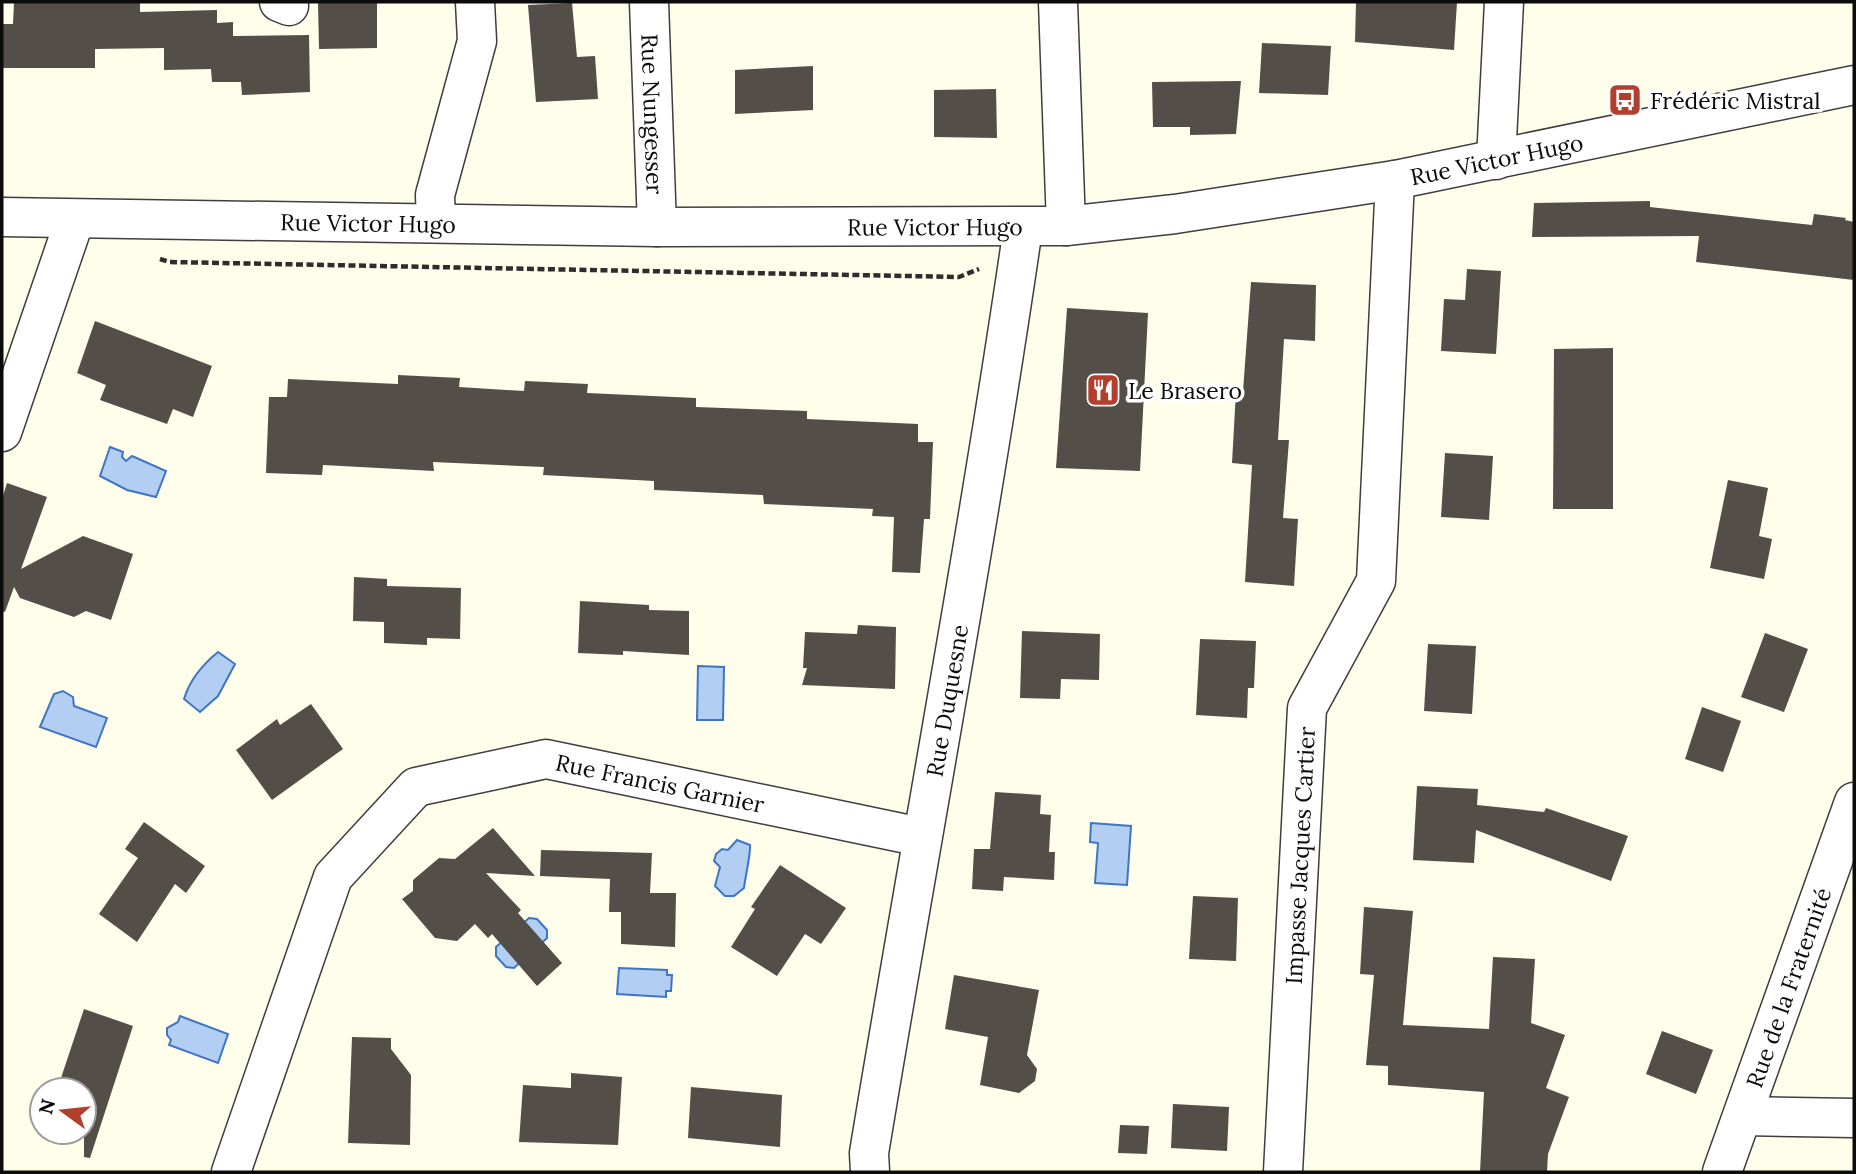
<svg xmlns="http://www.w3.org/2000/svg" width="1856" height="1174" font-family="Lora,serif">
<rect width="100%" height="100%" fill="#fefeea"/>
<g fill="#b2cef2" stroke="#3e75c4" stroke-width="2">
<polygon points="110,447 123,452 122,457 126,461 132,456 166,471 156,497 127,490 100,476"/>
<path d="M218,652L235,664L218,696L200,712L184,699C190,679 202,665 218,652Z"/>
<polygon points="698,666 724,667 723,720 697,720"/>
<polygon points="63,691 73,697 74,706 107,718 96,747 40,727 54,694"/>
<polygon points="1091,823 1131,826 1127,885 1095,883 1098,843 1090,842"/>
<path d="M737,840L750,845C751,853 745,878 744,888L734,896H725L715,886L720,867L714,861L716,854L722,849L728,850Z"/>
<polygon points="529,918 537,919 547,930 547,938 514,968 506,967 496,956 496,947"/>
<polygon points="619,968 667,970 667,975 672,975 671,991 666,991 666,997 617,994"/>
<polygon points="180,1016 228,1034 218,1063 169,1045 171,1040 167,1035 167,1028 178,1022"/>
</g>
<g fill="#534e48">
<polygon points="14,2 140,2 140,12 217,10 217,23 233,22 233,36 309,35 310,92 242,95 241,82 212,82 211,69 164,70 164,48 95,49 95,68 2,68 2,24 13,24"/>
<polygon points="318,2 377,2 377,48 319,49"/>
<polygon points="1356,2 1457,2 1454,50 1355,42"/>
<polygon points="572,3 577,57 595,56 598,99 536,102 528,5"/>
<polygon points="1262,43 1331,46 1328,95 1259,93"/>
<polygon points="813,66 813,110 735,114 735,70"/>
<polygon points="1241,81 1236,134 1190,135 1190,127 1153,127 1152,82"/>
<polygon points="996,89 997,138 934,137 934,90"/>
<polygon points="1650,201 1650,207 1812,225 1814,214 1846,218 1845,220 1854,222 1854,280 1696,262 1699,236 1532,237 1534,203"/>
<polygon points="1467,269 1501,271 1496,354 1441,351 1444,299 1465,300"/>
<polygon points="1251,282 1316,285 1315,341 1284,339 1278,440 1289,440 1283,518 1298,519 1294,586 1245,582 1252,465 1232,463 1236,391 1243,391"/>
<polygon points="1067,308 1148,313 1140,471 1056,468"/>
<polygon points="95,321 212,366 193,417 173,409 167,424 100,400 106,385 77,373"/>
<polygon points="1613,348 1613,509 1553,509 1554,349"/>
<polygon points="398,375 460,378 459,387 524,391 525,381 588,384 587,393 696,398 696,407 807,411 807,419 918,424 918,442 933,442 930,519 924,519 920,573 892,572 894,517 872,516 873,509 764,504 763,495 654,490 654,481 543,475 544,467 433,462 434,471 323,465 322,475 266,473 269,397 287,397 288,379 398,384"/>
<polygon points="1445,453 1493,456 1489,520 1441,517"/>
<polygon points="1728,480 1768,488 1759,536 1772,539 1764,579 1710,568"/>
<polygon points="7,483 47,497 21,569 83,536 133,554 111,620 86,611 74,617 20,598 14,587 5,612 2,611 2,499"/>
<polygon points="354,577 387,579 387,586 461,588 460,639 427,638 427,645 384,643 384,622 353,621"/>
<polygon points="580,601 649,605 649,610 689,611 689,655 623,651 623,655 578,653"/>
<polygon points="858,625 896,627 895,689 802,685 807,668 803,668 805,632 857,634"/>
<polygon points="1022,631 1100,634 1099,680 1061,679 1060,699 1020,698"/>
<polygon points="1765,633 1808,649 1784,712 1741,697"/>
<polygon points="1200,639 1256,641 1254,688 1248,688 1247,718 1196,715"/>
<polygon points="1428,644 1476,646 1472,714 1424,711"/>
<polygon points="311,704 343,749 272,800 236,750 277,719 280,725"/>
<polygon points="1702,707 1741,721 1723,772 1685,759"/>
<polygon points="1417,786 1478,789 1477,805 1544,812 1546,808 1628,836 1611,881 1476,830 1474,863 1413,860"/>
<polygon points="995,792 1041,795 1040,814 1051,815 1049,852 1055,852 1054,880 1004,877 1003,891 972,889 974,849 990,849"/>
<polygon points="144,822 205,866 186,893 175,884 137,942 99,914 138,858 125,849"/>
<polygon points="493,828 535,876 486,873 521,910 518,913 562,963 537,986 492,934 488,938 475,924 457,941 435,938 402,899 413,891 413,880 439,858 455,859"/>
<polygon points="541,850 652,853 650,893 676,893 675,947 621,944 621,912 609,912 610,879 540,876"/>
<polygon points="780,865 846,908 821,944 805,934 777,976 731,947 755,909 751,907"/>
<polygon points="1193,896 1238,898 1236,961 1189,959"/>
<polygon points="1364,907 1413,911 1403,1025 1489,1029 1493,957 1535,959 1531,1023 1565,1035 1546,1088 1569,1097 1548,1154 1547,1172 1480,1172 1484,1092 1388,1085 1388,1066 1366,1065 1374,975 1360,974"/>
<polygon points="954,975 1039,990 1027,1055 1037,1069 1035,1081 1019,1093 980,1085 988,1037 945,1029"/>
<polygon points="84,1009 133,1026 90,1158 84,1157 84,1090 57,1090"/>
<polygon points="1662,1031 1713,1050 1696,1094 1646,1074"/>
<polygon points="352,1037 391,1038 391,1049 411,1075 410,1145 348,1143"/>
<polygon points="571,1073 622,1077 618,1145 519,1142 523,1085 571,1088"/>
<polygon points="691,1087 782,1095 780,1147 688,1138"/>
<polygon points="1173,1104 1229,1107 1227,1151 1171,1148"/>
<polygon points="1120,1125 1149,1126 1147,1154 1118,1153"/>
</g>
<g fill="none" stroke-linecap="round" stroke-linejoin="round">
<defs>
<g id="minor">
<polyline points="279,2 289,6"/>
<path id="s1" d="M649,2L657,227"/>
<polyline points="1058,2 1066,226"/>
<polyline points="1496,160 1504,2"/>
<polyline points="436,222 435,195 477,41 475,2"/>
<polyline points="2,432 75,219"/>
<polyline points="1743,1116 1854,1118"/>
<path id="s2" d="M231,1172L333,877L416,787L546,759L921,837"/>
<path id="s3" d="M870,1172L869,1153C920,844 978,537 1023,228"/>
<path id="s4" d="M1283,1172L1307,708L1376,581L1395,180"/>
<path id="s5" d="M1722,1172L1854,802"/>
</g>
<g id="tertiary">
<path id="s6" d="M2,217L657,227L1066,226L1175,214L1395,180L1854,85"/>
</g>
</defs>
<use href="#minor" stroke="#3e3e3e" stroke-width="41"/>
<use href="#tertiary" stroke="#3e3e3e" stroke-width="41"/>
<polyline stroke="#2d2d2d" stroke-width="4.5" stroke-dasharray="7 3.5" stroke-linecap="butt" points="160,259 169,262 959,277 979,269"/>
<use href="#minor" stroke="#fff" stroke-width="38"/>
<use href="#tertiary" stroke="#fff" stroke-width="38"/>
</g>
<defs>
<symbol id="bus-square" viewBox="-11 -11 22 22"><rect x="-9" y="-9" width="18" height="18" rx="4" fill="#b13f2c" stroke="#fff"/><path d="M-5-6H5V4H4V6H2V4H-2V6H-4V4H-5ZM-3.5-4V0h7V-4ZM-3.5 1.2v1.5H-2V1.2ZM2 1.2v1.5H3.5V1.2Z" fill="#fff"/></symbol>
<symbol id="restaurant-square" viewBox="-11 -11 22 22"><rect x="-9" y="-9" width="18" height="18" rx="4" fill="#b13f2c" stroke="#fff"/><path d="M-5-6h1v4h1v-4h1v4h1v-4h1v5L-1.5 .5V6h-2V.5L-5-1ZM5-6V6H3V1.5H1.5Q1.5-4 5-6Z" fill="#fff"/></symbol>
</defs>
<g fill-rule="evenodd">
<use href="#bus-square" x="1606" y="81" width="38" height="38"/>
<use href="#restaurant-square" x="1084" y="371" width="38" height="38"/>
</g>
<g text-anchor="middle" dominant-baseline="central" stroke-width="7" stroke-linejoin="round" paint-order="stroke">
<g font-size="23" fill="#0b0b0b" stroke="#fff" text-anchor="start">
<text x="1650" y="100">Frédéric Mistral</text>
<text x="1128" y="390">Le Brasero</text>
</g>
<g font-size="23" fill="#0b0b0b" stroke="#fff">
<text stroke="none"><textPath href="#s1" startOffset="112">Rue Nungesser</textPath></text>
<text stroke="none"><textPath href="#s6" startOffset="1500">Rue Victor Hugo</textPath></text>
<text stroke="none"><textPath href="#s6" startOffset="366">Rue Victor Hugo</textPath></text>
<text stroke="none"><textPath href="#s6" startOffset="933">Rue Victor Hugo</textPath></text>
<text stroke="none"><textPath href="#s3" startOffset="478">Rue Duquesne</textPath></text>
<text stroke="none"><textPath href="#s2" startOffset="684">Rue Francis Garnier</textPath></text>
<text stroke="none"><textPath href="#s4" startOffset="317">Impasse Jacques Cartier</textPath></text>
<text stroke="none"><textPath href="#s5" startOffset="196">Rue de la Fraternité</textPath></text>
</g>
</g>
<rect width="1856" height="1174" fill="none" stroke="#0b0b0b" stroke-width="7"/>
<g transform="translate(63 1111) rotate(285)"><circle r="33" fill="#ffffff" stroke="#9d9d9d" stroke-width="2"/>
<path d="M0-5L12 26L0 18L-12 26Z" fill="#b13f2c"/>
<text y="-10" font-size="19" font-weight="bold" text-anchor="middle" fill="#0b0b0b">N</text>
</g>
</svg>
